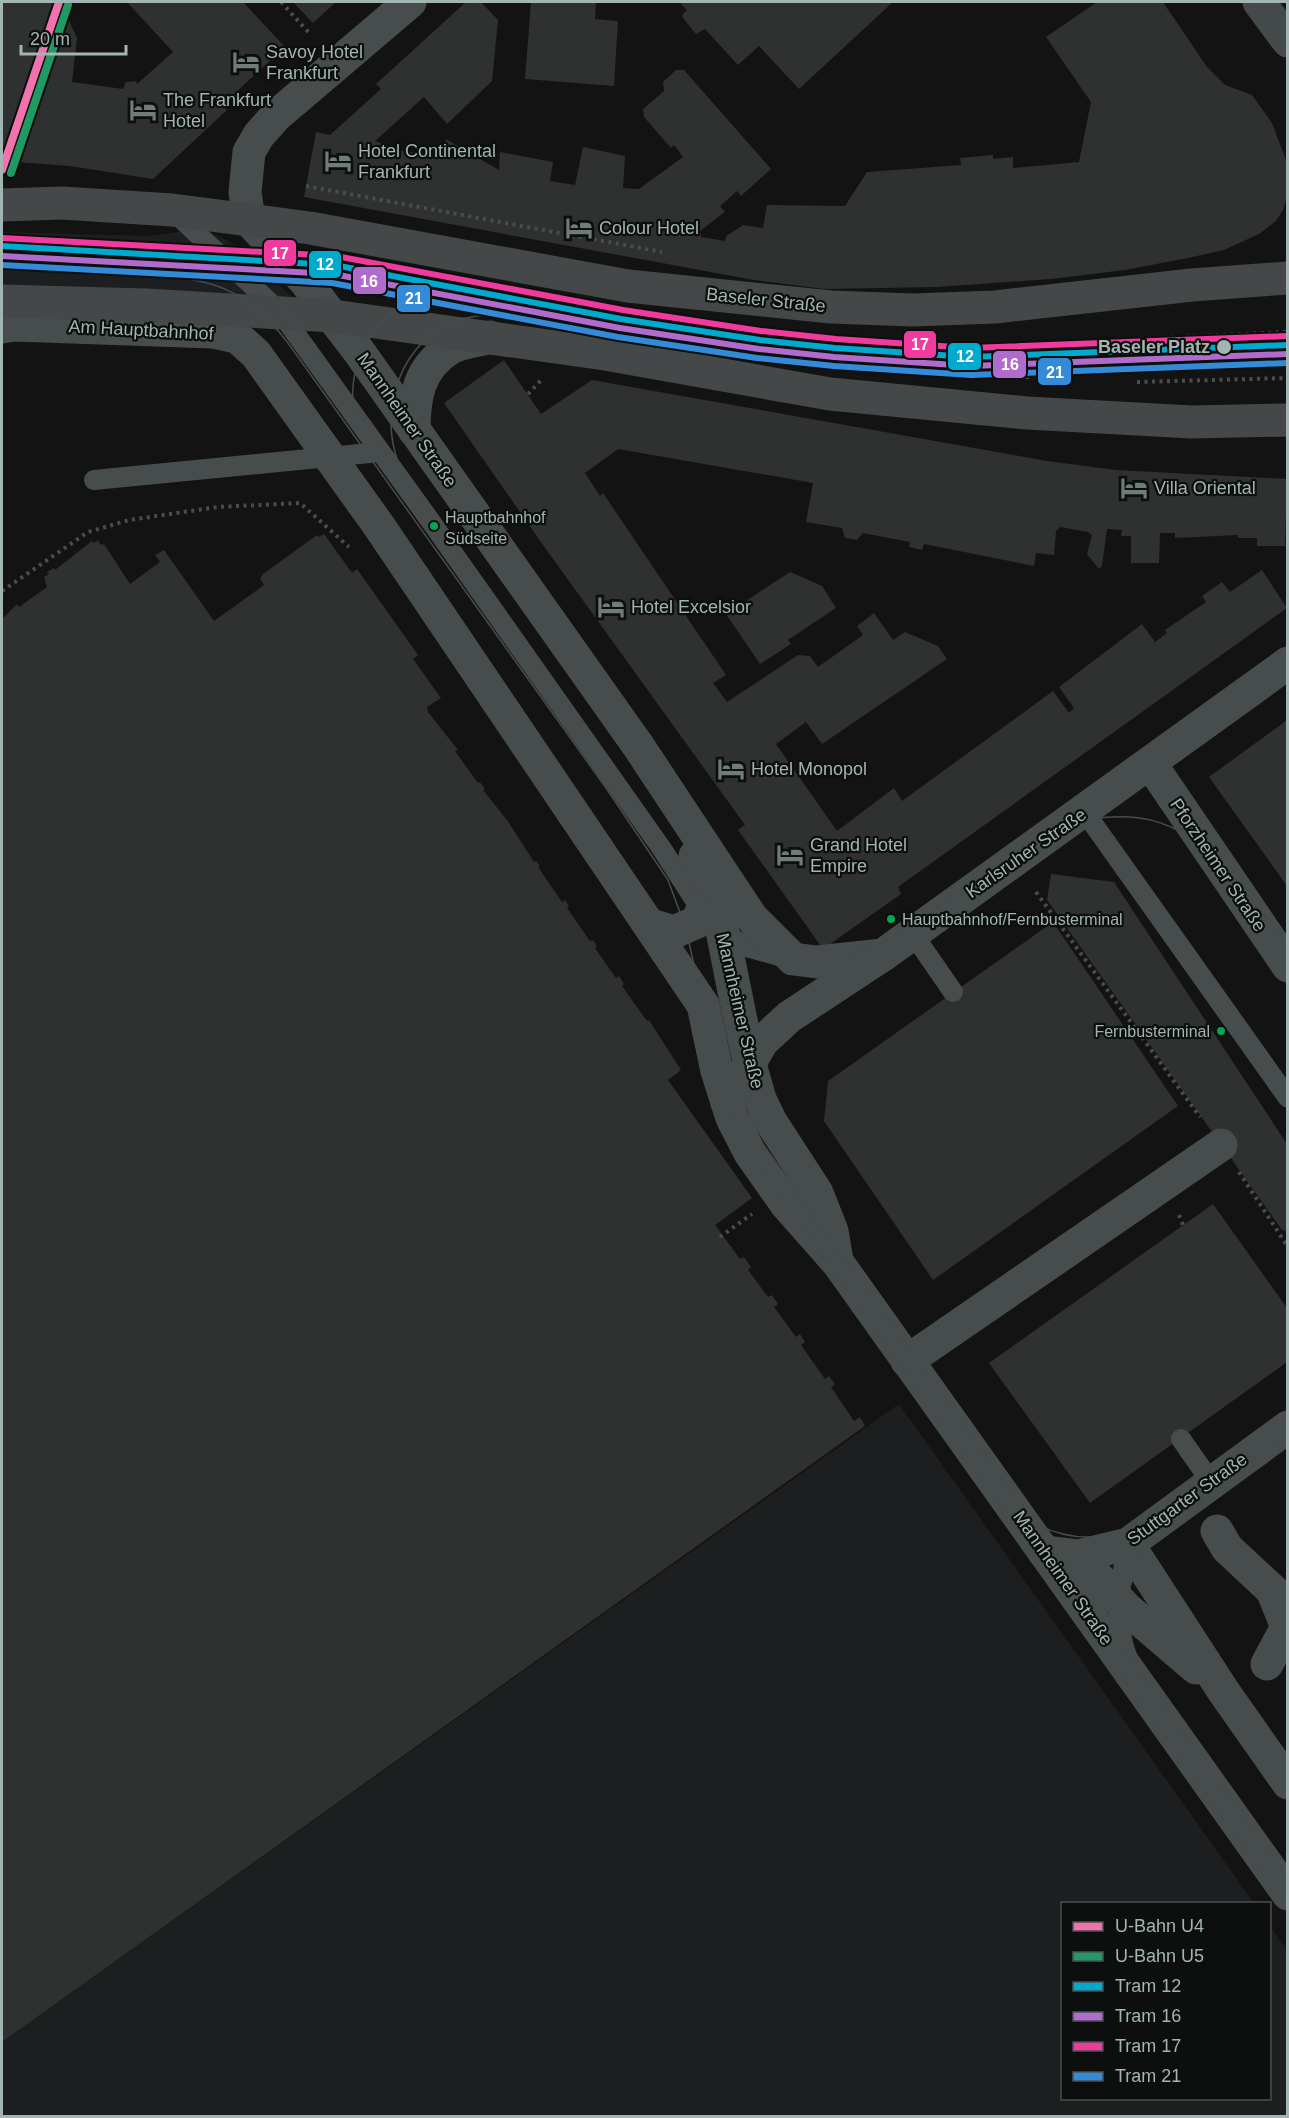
<svg xmlns="http://www.w3.org/2000/svg" width="1289" height="2118" font-family="Helvetica,sans-serif">
<rect width="100%" height="100%" fill="#131313"/>
<g fill="#1d1e1f">
<polygon points="198,229 223,238 245,253 292,297 2,285 2,232 149,236"/>
<polygon points="899,1404 1254,1903 1062,1904 1062,2098 1270,2098 1270,1926 1287,1951 1287,2116 2,2116 2,2042"/>
</g>
<g fill="#2e3130">
<polygon points="2,2 60,2 77,38 72,82 123,89 126,82 136,81 137,84 173,52 127,2 243,2 285,47 222,105 227,110 153,179 70,166 2,161"/>
<polygon points="293,2 336,2 313,23"/>
<polygon points="466,2 481,2 498,20 492,81 447,124 424,97 375,141 398,150 443,157 446,139 499,170 500,152 553,162 550,181 575,185 583,147 625,156 623,188 639,189 683,157 674,145 671,148 644,117 643,109 664,91 663,82 676,70 684,70 771,169 741,196 737,191 720,206 725,212 700,231 701,237 725,241 726,236 743,225 763,228 767,205 845,206 867,172 961,165 960,158 993,155 993,159 1013,157 1013,168 1079,162 1091,102 1046,37 1097,2 1163,2 1207,67 1225,85 1252,95 1272,123 1287,163 1287,195 1283,210 1276,221 1259,234 1224,250 1188,258 1125,270 1051,279 937,287 824,289 754,280 304,197 316,132 330,135 381,89 376,84"/>
<polygon points="531,2 596,2 595,19 618,21 614,86 525,79"/>
<polygon points="679,2 893,2 799,89 759,46 738,65 705,29 696,34 683,18 682,15 687,10"/>
<polygon points="504,360 541,414 592,380 1047,461 1116,470 1287,479 1285,546 1257,546 1257,538 1238,538 1238,535 1175,538 1175,533 1160,533 1159,563 1131,563 1131,536 1121,536 1122,530 1107,529 1102,566 1099,569 1087,554 1092,535 1088,532 1060,527 1056,531 1054,555 1036,553 1034,566 924,544 922,550 909,547 910,542 863,533 857,540 845,538 842,528 806,522 813,483 618,449 585,473 600,496 603,493 726,675 713,683 727,702 798,655 810,656 818,667 863,635 857,626 874,613 893,640 905,632 938,646 947,659 822,744 806,722 776,744 837,831 894,788 902,801 1053,691 1069,713 1074,708 1059,687 1142,624 1155,642 1167,633 1165,630 1206,602 1202,596 1222,582 1230,592 1262,570 1287,608 898,887 901,894 823,949 738,830 745,825 543,545 444,403"/>
<polygon points="324,534 352,573 357,569 418,655 413,659 441,698 427,707 428,712 458,750 455,751 478,783 480,782 485,789 483,790 507,820 534,862 536,861 540,866 538,867 562,902 565,900 569,906 567,908 590,941 593,940 597,946 595,948 616,978 619,976 624,984 622,986 647,1021 649,1020 681,1070 668,1080 752,1198 715,1225 740,1259 744,1257 751,1267 748,1270 768,1297 772,1295 778,1304 774,1307 796,1337 800,1334 805,1342 801,1345 825,1379 829,1376 835,1384 831,1387 854,1421 860,1417 865,1426 2,2042 2,619 17,604 19,607 47,587 44,577 49,574 47,572 54,568 55,570 92,541 94,543 98,540 101,545 104,544 130,584 160,562 155,555 164,550 214,621 264,585 260,579 263,574 317,535 319,537"/>
<polygon points="790,572 822,586 836,608 788,640 791,644 760,664 726,614"/>
<polygon points="1287,720 1287,886 1209,777"/>
<polygon points="1051,874 1114,882 1287,1144 1287,1231 1282,1230 1047,900"/>
<polygon points="1053,922 1178,1106 933,1280 824,1121 828,1081"/>
<polygon points="1213,1204 1287,1308 1287,1362 1090,1503 989,1363"/>
</g>
<g fill="none" stroke-linecap="round" stroke-linejoin="round">
<g stroke="#484e4c" stroke-width="4" stroke-dasharray="3 4.5" stroke-linecap="butt">
<polyline points="281,2 311,35"/>
<polyline points="306,186 662,252"/>
<polyline points="1027,379 1026,344 1288,332"/>
<polyline points="1137,382 1288,378"/>
<polyline points="528,394 542,379"/>
<polyline points="2,591 88,532 129,520 218,507 300,503 349,547"/>
<polyline points="1036,892 1200,1117"/>
<polyline points="1239,1172 1288,1247"/>
<polyline points="1179,1215 1183,1225"/>
<polyline points="720,1237 752,1214"/>
</g>
<g stroke="#474c4c" stroke-width="20">
<polyline points="174,212 280,312 434,526 662,849 698,905 723,932 747,947 790,959"/>
<polyline points="94,480 380,452"/>
<polyline points="1084,811 1288,1098"/>
<polyline points="913,934 953,992"/>
<polyline points="1181,1439 1211,1482"/>
<path d="M1127,1656C1113,1618 1120,1583 1128,1544"/>
</g>
<g stroke="#474c4c" stroke-width="33">
<polyline points="410,2 276,116 259,135 249,152 245,192 249,220 305,281 360,353 639,747 752,918 793,959 817,962 883,955"/>
<polyline points="2,327 15,325 213,332 237,337 256,354 379,526 703,1005 717,1071 732,1118 750,1153 786,1204 838,1263 1288,1894"/>
<path d="M414,430C414,397 419,368 449,349C460,342 478,341 490,337"/>
<polyline points="1150,763 1288,966"/>
<polyline points="695,856 723,932 750,1064 760,1099 771,1122 817,1193 832,1231 837,1261"/>
<polyline points="651,925 674,932 697,922 704,905 707,885"/>
<polyline points="727,1103 762,1042 789,1017 883,955 1288,663"/>
<polyline points="907,1361 1221,1145"/>
<polyline points="1217,1531 1227,1548 1288,1605"/>
<polyline points="1128,1544 1224,1692 1288,1783"/>
<polyline points="1044,1552 1078,1556 1128,1544 1288,1427"/>
<polyline points="1078,1556 1126,1608 1196,1668"/>
<polyline points="1267,1664 1287,1627 1272,1590"/>
</g>
<polyline stroke="#444a49" stroke-width="33" points="1259,2 1288,41"/>
<g stroke="#444848" stroke-width="33">
<polyline points="2,205 62,203 172,210 310,228 628,286 831,307 913,310 995,307 1192,285 1288,278"/>
<polyline points="2,301 146,305 333,316 605,354 830,394 1027,413 1192,422 1288,420"/>
</g>
<g stroke="#484c4c" stroke-width="1.5">
<path d="M158,256C216,266 245,266 287,313L712,908C728,924 744,939 765,949C773,953 783,955 791,957C902,981 984,836 1092,819C1124,814 1153,816 1183,833C1228,858 1259,909 1288,950"/>
<path d="M136,272C209,281 240,281 288,343L606,788L668,880L686,929L722,1091L731,1118L750,1153L1288,1908"/>
<path d="M353,404C349,353 381,307 431,293C445,289 463,292 477,292"/>
<path d="M398,462C376,402 407,325 477,316C489,314 502,315 514,315"/>
<path d="M690,888C705,916 709,946 715,977C727,1035 737,1096 765,1149L1288,1880"/>
<path d="M1034,1523C1081,1548 1126,1537 1171,1516"/>
<path d="M1137,1661C1089,1550 1214,1489 1288,1436"/>
</g>
<defs>
<polyline id="tram-1" points="2,246 334,265 621,319 760,340 835,348 970,357 1288,345"/>
<polyline id="tram-2" points="2,256 333,274 620,328 759,349 834,357 970,366 1288,354"/>
<polyline id="tram-3" points="2,238 336,256 623,310 761,331 836,339 970,348 1288,336"/>
<polyline id="tram-4" points="2,265 332,283 618,337 757,358 834,366 971,375 1288,363"/>
</defs>
<use href="#tram-1" stroke="#0d0e0e" stroke-width="10"/>
<use href="#tram-2" stroke="#0d0e0e" stroke-width="10"/>
<use href="#tram-3" stroke="#0d0e0e" stroke-width="10"/>
<use href="#tram-4" stroke="#0d0e0e" stroke-width="10"/>
<use href="#tram-1" stroke="#00a9ce" stroke-width="6"/>
<use href="#tram-2" stroke="#b06ccc" stroke-width="6"/>
<use href="#tram-3" stroke="#f13a9d" stroke-width="6"/>
<use href="#tram-4" stroke="#338bd7" stroke-width="6"/>
<defs>
<polyline id="metro-1" points="2,170 59,2"/>
<polyline id="metro-2" points="11,173 68,5"/>
</defs>
<use href="#metro-1" stroke="#0d0e0e" stroke-width="12"/>
<use href="#metro-2" stroke="#0d0e0e" stroke-width="12"/>
<use href="#metro-1" stroke="#f172ac" stroke-width="8"/>
<use href="#metro-2" stroke="#209a63" stroke-width="8"/>
</g>
<defs>
<symbol id="hotel-bare" viewBox="-9 -9 18 18"><path d="M-6-4.5h1.5V1H6V5H4.5V3h-9V5H-6ZM-4 0a1.8 1.8 0 1 1 3.6 0ZM.5 0V-2.5h3Q6-2.5 6 0Z" fill="#707c7a" stroke="#0d0e0e" stroke-width="2.5" paint-order="stroke"/></symbol>
</defs>
<g fill-rule="evenodd">
<use href="#hotel-bare" x="227" y="43" width="38" height="38"/>
<use href="#hotel-bare" x="124" y="91" width="38" height="38"/>
<use href="#hotel-bare" x="319" y="142" width="38" height="38"/>
<use href="#hotel-bare" x="560" y="209" width="38" height="38"/>
<use href="#hotel-bare" x="1115" y="469" width="38" height="38"/>
<use href="#hotel-bare" x="592" y="588" width="38" height="38"/>
<use href="#hotel-bare" x="712" y="750" width="38" height="38"/>
<use href="#hotel-bare" x="771" y="836" width="38" height="38"/>
</g>
<circle fill="#a2b5b2" stroke="#0d0e0e" stroke-width="2" cx="1224" cy="347" r="8"/>
<g fill="#00a651" stroke="#0d0e0e" stroke-width="2">
<circle cx="434" cy="526" r="5"/>
<circle cx="891" cy="919" r="5"/>
<circle cx="1221" cy="1031" r="5"/>
</g>
<g text-anchor="middle" dominant-baseline="central" stroke-width="4.5" stroke-linejoin="round" paint-order="stroke">
<g font-size="16" fill="#a2b5b2" stroke="#0d0e0e" text-anchor="start">
<text x="445" y="517">Hauptbahnhof<tspan x="445" dy="21">Südseite</tspan></text>
<text x="902" y="919">Hauptbahnhof/Fernbusterminal</text>
<text x="1210" y="1031" text-anchor="end">Fernbusterminal</text>
</g>
<g font-size="18" fill="#a2b5b2" stroke="#0d0e0e" text-anchor="start">
<text x="266" y="52">Savoy Hotel<tspan x="266" dy="21">Frankfurt</tspan></text>
<text x="163" y="100">The Frankfurt<tspan x="163" dy="21">Hotel</tspan></text>
<text x="358" y="151">Hotel Continental<tspan x="358" dy="21">Frankfurt</tspan></text>
<text x="599" y="228">Colour Hotel</text>
<text x="1154" y="488">Villa Oriental</text>
<text x="631" y="607">Hotel Excelsior</text>
<text x="751" y="769">Hotel Monopol</text>
<text x="810" y="845">Grand Hotel<tspan x="810" dy="21">Empire</tspan></text>
</g>
<g font-size="18" fill="#a2b5b2" stroke="#0d0e0e">
<text transform="translate(766 300) rotate(6)">Baseler Straße</text>
<text transform="translate(141 330) rotate(3)">Am Hauptbahnhof</text>
<text transform="translate(407 420) rotate(55)">Mannheimer Straße</text>
<text transform="translate(1026 853) rotate(-35)">Karlsruher Straße</text>
<text transform="translate(1218 865) rotate(56)">Pforzheimer Straße</text>
<text transform="translate(740 1011) rotate(77)">Mannheimer Straße</text>
<text transform="translate(1187 1499) rotate(-36)">Stuttgarter Straße</text>
<text transform="translate(1063 1578) rotate(55)">Mannheimer Straße</text>
</g>
<g font-size="18" font-weight="bold" fill="#a2b5b2" stroke="#0d0e0e" text-anchor="end">
<text x="1210" y="347">Baseler Platz</text>
</g>
</g>
<g stroke="#0d0e0e" stroke-width="2">
<rect x="263" y="239" width="34" height="28" rx="6" fill="#f13a9d"/>
<rect x="308" y="250" width="34" height="29" rx="6" fill="#00a9ce"/>
<rect x="352" y="266" width="35" height="29" rx="6" fill="#b06ccc"/>
<rect x="396" y="284" width="35" height="29" rx="6" fill="#338bd7"/>
<rect x="903" y="330" width="34" height="29" rx="6" fill="#f13a9d"/>
<rect x="947" y="342" width="35" height="29" rx="6" fill="#00a9ce"/>
<rect x="992" y="350" width="35" height="29" rx="6" fill="#b06ccc"/>
<rect x="1037" y="357" width="35" height="29" rx="6" fill="#338bd7"/>
</g>
<g font-size="16" text-anchor="middle" font-weight="bold" fill="#fff">
<text x="280" y="259">17</text>
<text x="325" y="270">12</text>
<text x="369" y="287">16</text>
<text x="414" y="304">21</text>
<text x="920" y="350">17</text>
<text x="965" y="362">12</text>
<text x="1010" y="370">16</text>
<text x="1055" y="378">21</text>
</g>
<rect width="1289" height="2118" fill="none" stroke="#a2b5b2" stroke-width="6"/>
<rect x="1061" y="1902" width="210" height="198" fill="#0d0e0e" stroke="#495150" stroke-width="1.5"/>
<rect x="1073" y="1922" width="30" height="9" fill="#f172ac" stroke="#495150" stroke-width="1.5"/>
<text x="1115" y="1932" font-size="18" fill="#a2b5b2">U-Bahn U4</text>
<rect x="1073" y="1952" width="30" height="9" fill="#209a63" stroke="#495150" stroke-width="1.5"/>
<text x="1115" y="1962" font-size="18" fill="#a2b5b2">U-Bahn U5</text>
<rect x="1073" y="1982" width="30" height="9" fill="#00a9ce" stroke="#495150" stroke-width="1.5"/>
<text x="1115" y="1992" font-size="18" fill="#a2b5b2">Tram 12</text>
<rect x="1073" y="2012" width="30" height="9" fill="#b06ccc" stroke="#495150" stroke-width="1.5"/>
<text x="1115" y="2022" font-size="18" fill="#a2b5b2">Tram 16</text>
<rect x="1073" y="2042" width="30" height="9" fill="#f13a9d" stroke="#495150" stroke-width="1.5"/>
<text x="1115" y="2052" font-size="18" fill="#a2b5b2">Tram 17</text>
<rect x="1073" y="2072" width="30" height="9" fill="#338bd7" stroke="#495150" stroke-width="1.5"/>
<text x="1115" y="2082" font-size="18" fill="#a2b5b2">Tram 21</text>
<path d="M21 45v9h105v-9" fill="none" stroke="#a2b5b2" stroke-width="3"/>
<text x="30" y="45" font-size="18" fill="#a2b5b2" stroke="#0d0e0e" stroke-width="4.5" paint-order="stroke">20 m</text>
</svg>
